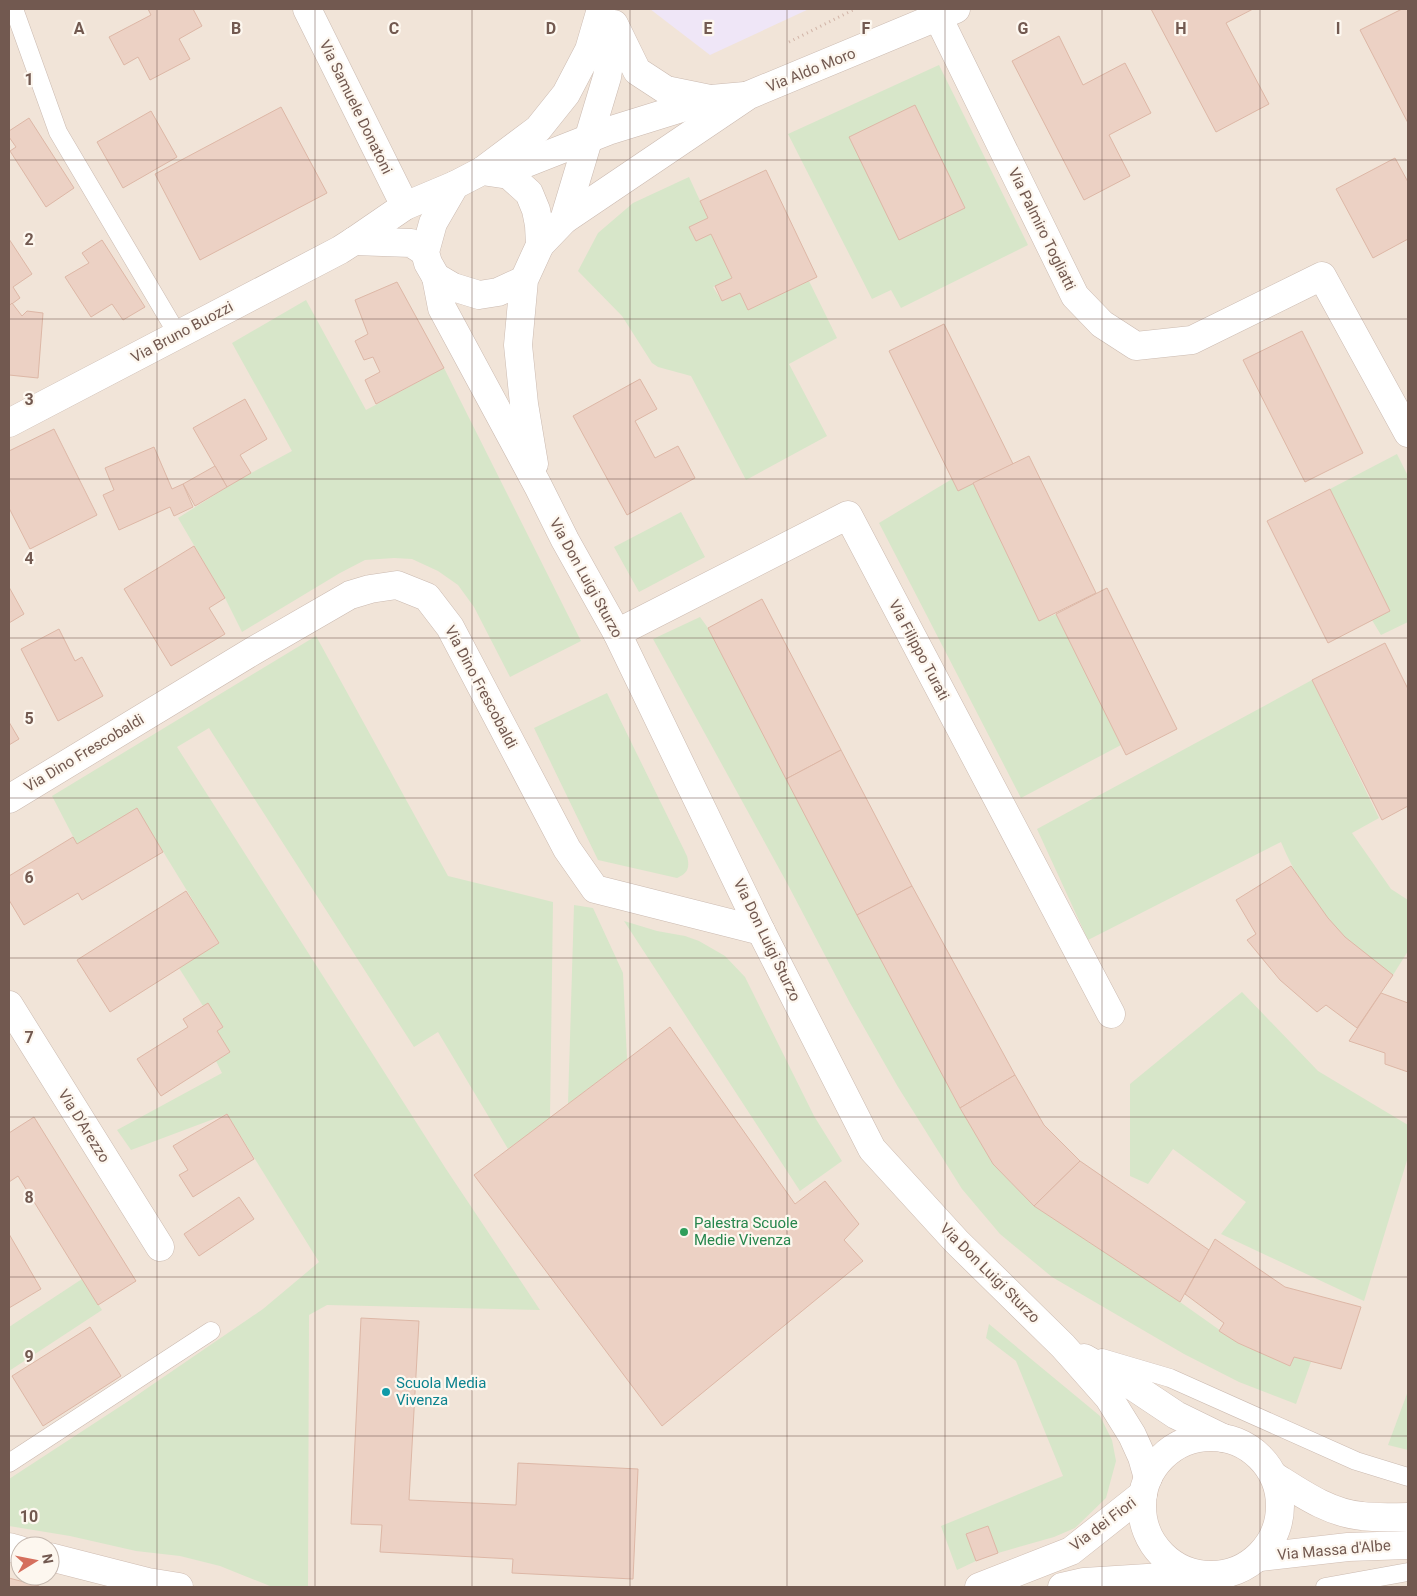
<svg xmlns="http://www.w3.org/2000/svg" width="1417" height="1596" font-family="Roboto,sans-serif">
<rect width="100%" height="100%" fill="#faf2e9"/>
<path fill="#f1e4d8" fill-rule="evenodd" d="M9,9H1408V1587H9ZM20,1546H50V1576H20Z"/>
<polygon fill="#efe6f7" points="650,9 809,9 710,55"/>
<g fill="#d7e6c9">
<polygon points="939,65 1028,245 901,308 891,290 872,299 788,134"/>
<polygon points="689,177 708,218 689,227 696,241 711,234 732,278 713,287 722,301 740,293 748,310 809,281 837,338 789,364 827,436 746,480 691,376 658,367 652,363 622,316 578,271 598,233 633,203"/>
<polygon points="306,300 366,410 444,368 581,641 510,677 474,607 458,585 438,571 412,559 394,558 365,560 340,573 242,632 225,598 178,518 240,479 292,451 232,343"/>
<polygon points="1397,454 1408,476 1408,622 1381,635 1372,620 1390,611 1330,489"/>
<polygon points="952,479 958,491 973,483 1039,621 1056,614 1121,745 1021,798 879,523"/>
<polygon points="681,512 705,557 639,592 614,547"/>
<polygon points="700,617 708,628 960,1108 993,1164 1034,1206 1180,1302 1238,1343 1290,1366 1294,1357 1311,1362 1296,1404 1239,1382 1184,1354 1052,1277 1000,1234 962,1189 898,1087 850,1003 787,883 653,639"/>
<polygon points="316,636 448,876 553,902 550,1118 508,1149 438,1032 414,1047 209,728 177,747 446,1169 540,1310 327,1305 309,1315 308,1587 270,1586 220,1566 180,1556 136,1551 70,1536 9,1526 9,1479 130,1400 263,1309 319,1262 227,1114 131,1150 117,1130 222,1073 216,1061 230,1052 217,1031 223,1027 208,1004 203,1006 179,968 219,943 137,809 77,844 52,796"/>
<path d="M1312,680L1379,818L1352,833L1391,889L1408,900V951L1393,975C1377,962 1358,950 1344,936C1318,910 1295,876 1281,842L1088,940L1037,829Z"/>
<path d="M607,693L687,856C690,868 688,873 677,878L598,860L534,728Z"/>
<polygon points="574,905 593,908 623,973 627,1059 568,1104"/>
<polygon points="624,921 657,931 685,936 699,941 725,956 745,977 814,1116 842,1161 800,1191"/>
<polygon points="1242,992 1318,1071 1408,1125 1408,1157 1364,1301 1221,1234 1246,1202 1173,1149 1148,1184 1130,1176 1130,1084"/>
<polygon points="82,1279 102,1310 9,1371 9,1327"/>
<polygon points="989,1324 1100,1416 1112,1440 1116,1461 1106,1498 1075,1528 1054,1537 998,1553 988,1526 966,1534 976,1561 957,1570 941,1526 1063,1476 1016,1361 986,1338"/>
<polygon points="1408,1391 1408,1450 1388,1445"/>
</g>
<g fill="#ecd1c4" stroke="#ddb7a6">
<polygon points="148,9 193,9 202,26 179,39 190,59 150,80 138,57 124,65 109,37 151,15"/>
<polygon points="1151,9 1253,9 1226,23 1269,104 1216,132"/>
<polygon points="1402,9 1408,9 1408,123 1360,30"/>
<polygon points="1059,36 1083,85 1125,63 1151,113 1109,135 1130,176 1084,200 1012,61"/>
<polygon points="915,105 965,208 899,240 849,137"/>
<polygon points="281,107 327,193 200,260 155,174"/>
<polygon points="151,111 177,157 123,188 97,142"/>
<polygon points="29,118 74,188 46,207 10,151 16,147 9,137 9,131"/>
<polygon points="1395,158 1408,182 1408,239 1373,258 1336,189"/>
<polygon points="766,170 817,277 748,310 740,293 722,301 715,286 732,278 711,234 696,241 689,227 708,218 700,201"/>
<polygon points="9,239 32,274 13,287 20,298 9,306"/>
<polygon points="102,240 145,307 123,320 112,304 91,317 65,277 89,263 82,253"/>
<polygon points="397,282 444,368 376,404 365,380 380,372 373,357 364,360 355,341 368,334 355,300"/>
<polygon points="12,303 22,316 27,311 43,313 38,378 9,375 9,306"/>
<polygon points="944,324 1013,464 958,491 889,351"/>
<polygon points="1302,331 1363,453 1305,482 1243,360"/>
<polygon points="640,379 657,409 635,421 655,458 678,446 695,478 627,515 573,416"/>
<polygon points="245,399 267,439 240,455 251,473 227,487 193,428"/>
<polygon points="54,429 97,515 30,549 9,508 9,451"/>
<polygon points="154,447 172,489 183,484 193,507 174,516 170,507 119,530 103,495 114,490 105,468"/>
<polygon points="1029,456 1096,593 1039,621 973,483"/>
<polygon points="215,466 227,487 195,506 183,484"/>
<polygon points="1330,489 1390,611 1328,643 1267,521"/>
<polygon points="194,546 225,598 209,608 225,634 171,666 124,589"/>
<polygon points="9,587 24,614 9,623"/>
<polygon points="1107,588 1177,729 1126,755 1056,614"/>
<polygon points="762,599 841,750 786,779 708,628"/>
<polygon points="59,629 75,661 82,657 103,696 58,721 21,649"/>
<polygon points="1385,643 1408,689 1408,806 1382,820 1312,680"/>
<polygon points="9,722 19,739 9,745"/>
<polygon points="841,750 912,886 857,915 786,779"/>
<polygon points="137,808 163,852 82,900 78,893 24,925 9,900 9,876 73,837 77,844"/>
<polygon points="1291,866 1328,918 1345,937 1393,975 1357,1028 1326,1005 1317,1012 1280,980 1247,940 1256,934 1236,900"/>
<polygon points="912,886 1015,1075 960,1108 857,915"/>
<polygon points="186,891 219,943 110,1012 77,960"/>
<polygon points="1381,993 1408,1003 1408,1072 1385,1064 1385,1053 1349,1041"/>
<polygon points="208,1003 223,1027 217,1031 230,1052 161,1096 137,1059 188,1027 183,1019"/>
<polygon points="670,1027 795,1204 825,1181 859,1224 844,1240 863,1261 662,1426 474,1175"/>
<polygon points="1015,1075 1044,1125 1080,1161 1034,1206 993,1164 960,1108"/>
<polygon points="227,1114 254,1159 193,1197 179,1175 188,1170 173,1146"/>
<polygon points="34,1117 136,1281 98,1305 18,1176 9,1182 9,1133"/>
<polygon points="1080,1161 1209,1250 1180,1302 1034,1206"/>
<polygon points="239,1197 254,1219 199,1256 184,1234"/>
<polygon points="9,1234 41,1289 9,1308"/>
<polygon points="1215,1239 1285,1287 1361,1307 1341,1369 1294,1357 1290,1366 1238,1343 1219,1331 1224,1323 1185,1294"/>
<polygon points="361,1318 419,1321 409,1500 516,1505 518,1463 638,1469 633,1579 512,1573 513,1559 380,1552 382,1525 351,1524"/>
<polygon points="90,1327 121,1376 43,1426 12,1376"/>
<polygon points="988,1526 998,1553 976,1561 966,1534"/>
<polygon points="9,1578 39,1586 9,1587"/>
</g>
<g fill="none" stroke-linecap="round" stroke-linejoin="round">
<defs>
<g id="lane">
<polyline points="14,9 58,132 178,335"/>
<polyline points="1102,1358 1170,1378 1356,1461 1408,1477"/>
<polyline points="9,1463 211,1331"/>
<polyline points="1325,1587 1408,1572"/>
</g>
<g id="street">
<polyline points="307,9 405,206"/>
<polyline points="938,17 1075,296 1102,324 1136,346 1192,340 1322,276 1408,433"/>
<polyline points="614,24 637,71 666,90 710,99"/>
<polyline points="482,171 538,129 566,94 589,50 601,9"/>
<polyline points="509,175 519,166 608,131 711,99 745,96"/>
<polyline points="564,220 607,77 615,27"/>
<polyline points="354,241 411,243 425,252"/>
<polyline points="540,245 564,220 749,95 956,9"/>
<polyline points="436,277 442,308 538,486 565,540 617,633 761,931 872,1149 956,1241 1063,1346 1109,1398 1132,1435 1142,1457 1148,1478"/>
<polyline points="524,280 498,292 479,295 453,287 436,277 428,263 425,252 433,223 455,185 482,171 509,175 529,193 536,210 539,225 540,245 524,280 518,345 524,404 534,464"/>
<polyline points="9,423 340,250 354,241 405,206 455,185"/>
<polyline points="617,633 848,515 1111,1014"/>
<polyline points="9,799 253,651 350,595 370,589 397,585 427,597 450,627 567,849 595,889 761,931"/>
<polyline points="9,1005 160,1247"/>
<polyline points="1084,1358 1125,1381 1176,1415 1223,1438"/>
</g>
<g id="secondary">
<circle cx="1211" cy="1506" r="69"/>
<path d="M1274,1476C1301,1493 1329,1513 1362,1516C1377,1518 1393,1517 1408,1517"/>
<polyline points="9,1547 20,1550"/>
<polyline points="50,1557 148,1582 179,1587"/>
<polyline points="1260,1557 1348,1547 1408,1545"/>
<polyline points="979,1587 1071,1551 1143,1494"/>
<polyline points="1062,1587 1084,1582 1195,1575"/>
</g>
</defs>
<use href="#lane" stroke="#cbbab0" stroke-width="19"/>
<use href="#street" stroke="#cbbab0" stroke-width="29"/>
<use href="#secondary" stroke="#cfbcb1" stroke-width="29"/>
<polyline stroke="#d1b4a7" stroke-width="3" stroke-dasharray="1 4" stroke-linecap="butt" points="789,42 855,9"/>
<use href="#lane" stroke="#fff" stroke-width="18"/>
<use href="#street" stroke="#fff" stroke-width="28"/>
<use href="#secondary" stroke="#fff" stroke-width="28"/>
</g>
<path fill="none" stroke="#725950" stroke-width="1" stroke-opacity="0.55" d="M157,9V1587M315,9V1587M472,9V1587M630,9V1587M787,9V1587M945,9V1587M1102,9V1587M1260,9V1587M9,160H1408M9,319H1408M9,479H1408M9,638H1408M9,798H1408M9,958H1408M9,1117H1408M9,1277H1408M9,1436H1408"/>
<circle fill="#2e9e5b" stroke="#fdf7ef" stroke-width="2" cx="684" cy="1232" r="5"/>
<circle fill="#0f9aa8" stroke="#fdf7ef" stroke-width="2" cx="386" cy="1392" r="5"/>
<g text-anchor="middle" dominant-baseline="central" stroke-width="4.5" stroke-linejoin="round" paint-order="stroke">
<g font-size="15" fill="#725950" stroke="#fdf7ef">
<text transform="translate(811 70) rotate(-22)">Via Aldo Moro</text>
<text transform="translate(356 107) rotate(64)">Via Samuele Donatoni</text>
<text transform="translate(1042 229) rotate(64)">Via Palmiro Togliatti</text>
<text transform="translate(182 332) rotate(-28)">Via Bruno Buozzi</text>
<text transform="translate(586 578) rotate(61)">Via Don Luigi Sturzo</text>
<text transform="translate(919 650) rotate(62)">Via Filippo Turati</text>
<text transform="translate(481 687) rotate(62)">Via Dino Frescobaldi</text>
<text transform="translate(84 753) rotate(-31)">Via Dino Frescobaldi</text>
<text transform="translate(767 940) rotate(64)">Via Don Luigi Sturzo</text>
<text transform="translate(84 1126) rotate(58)">Via D'Arezzo</text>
<text transform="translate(990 1273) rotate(45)">Via Don Luigi Sturzo</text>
<text transform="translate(1103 1524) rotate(-37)">Via dei Fiori</text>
<text transform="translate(1334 1550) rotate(-5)">Via Massa d'Albe</text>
</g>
<g font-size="15" fill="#27864d" stroke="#fdf7ef" text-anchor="start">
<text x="694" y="1223">Palestra Scuole<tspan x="694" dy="17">Medie Vivenza</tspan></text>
</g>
<g font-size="15" fill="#0d838f" stroke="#fdf7ef" text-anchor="start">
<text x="396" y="1383">Scuola Media<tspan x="396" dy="17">Vivenza</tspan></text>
</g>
</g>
<g font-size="16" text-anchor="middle" font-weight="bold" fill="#725950" stroke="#fdf7ef" stroke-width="4.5" stroke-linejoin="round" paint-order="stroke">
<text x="79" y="34">A</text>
<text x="236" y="34">B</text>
<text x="394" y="34">C</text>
<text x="551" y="34">D</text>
<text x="708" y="34">E</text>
<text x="866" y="34">F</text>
<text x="1023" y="34">G</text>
<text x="1181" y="34">H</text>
<text x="1338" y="34">I</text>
<text x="29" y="85">1</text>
<text x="29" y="245">2</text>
<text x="29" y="405">3</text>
<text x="29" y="564">4</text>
<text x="29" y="724">5</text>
<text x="29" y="883">6</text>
<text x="29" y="1043">7</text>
<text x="29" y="1203">8</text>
<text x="29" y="1362">9</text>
<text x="29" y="1522">10</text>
</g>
<rect width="1417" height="1596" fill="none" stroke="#725950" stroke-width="20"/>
<g transform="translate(35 1561) rotate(80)"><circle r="24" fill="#fdf7ef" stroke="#c5b8af"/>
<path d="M0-4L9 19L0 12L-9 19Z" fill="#d56f5d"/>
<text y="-8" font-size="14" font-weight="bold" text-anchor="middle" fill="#725950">N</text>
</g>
</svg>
